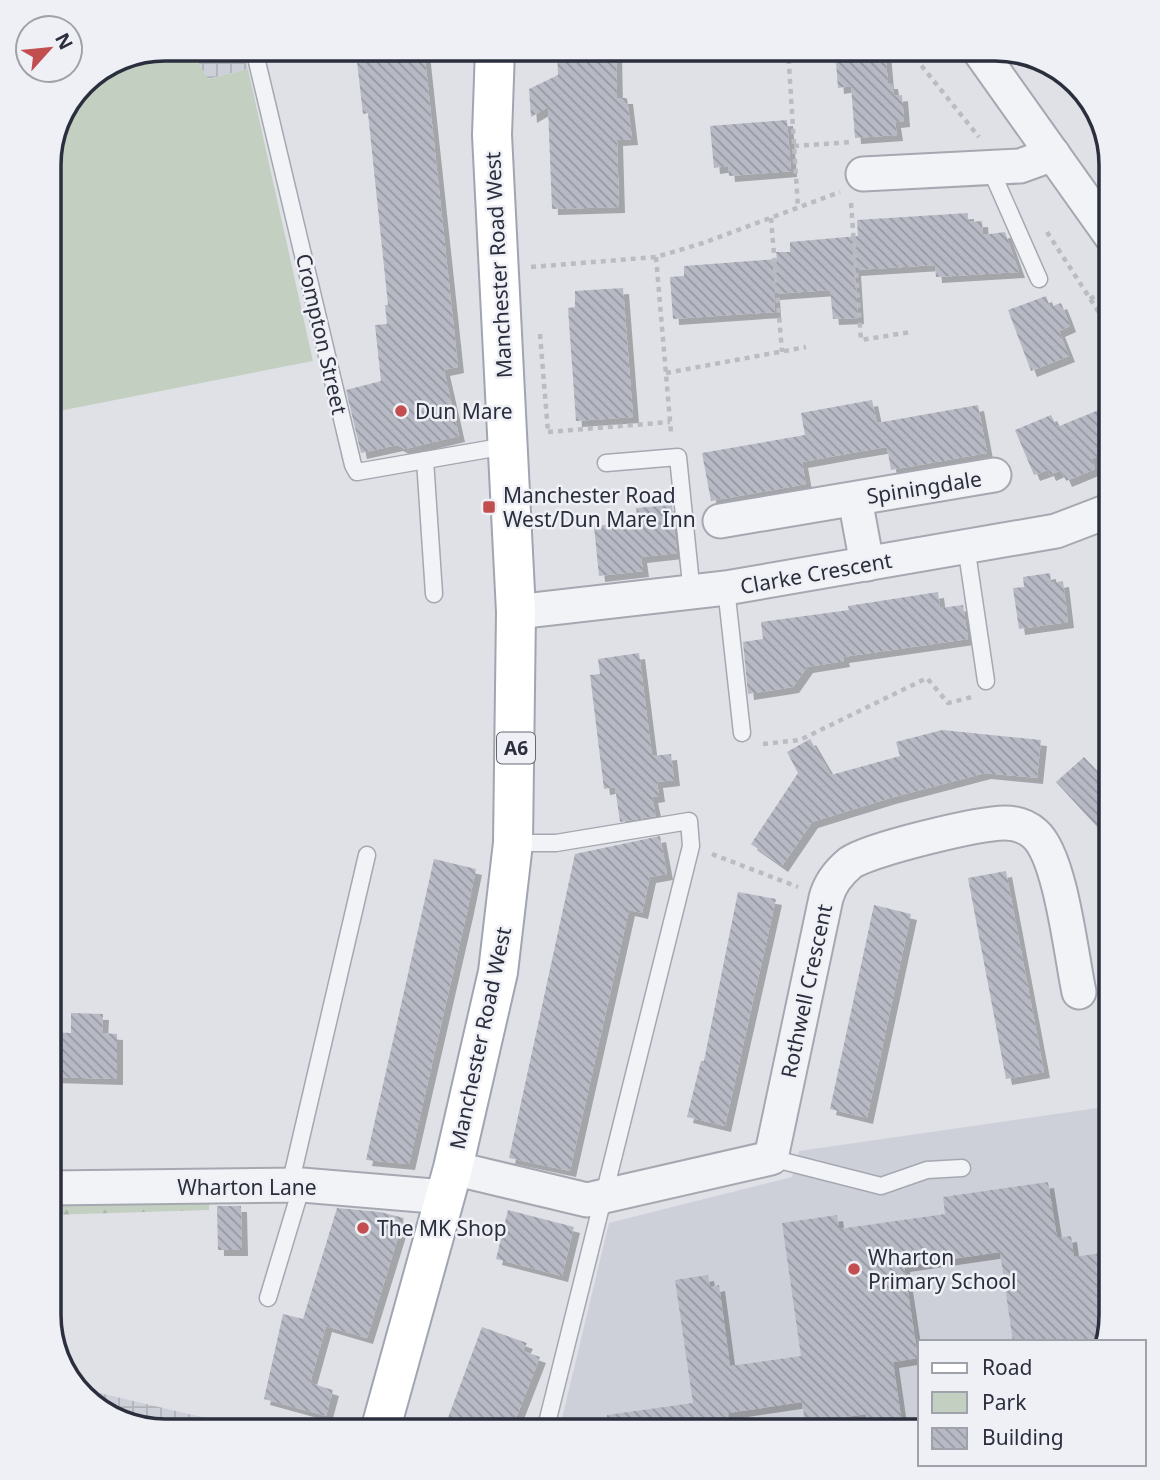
<svg xmlns="http://www.w3.org/2000/svg" width="1160" height="1480" font-family="'Noto Sans',sans-serif">
<defs>
<pattern id="industrial-grid" width="8" height="8" patternUnits="userSpaceOnUse" patternTransform="scale(1.75)"><rect width="8" height="8" fill="#ced0d9"/><path d="M0 4h8M4 0v8" fill="none" stroke="#b1b3bb"/></pattern>
<pattern id="forest-firs" width="22" height="20" patternUnits="userSpaceOnUse" patternTransform="scale(1.75)"><rect width="22" height="20" fill="#c3d0c1"/><path d="M5 1l3.5 6h-7zM16 11l3.5 6h-7z" fill="#a8b3a7"/></pattern>
<pattern id="building-back-hatch" width="6" height="6" patternUnits="userSpaceOnUse" patternTransform="scale(1.75)"><rect width="6" height="6" fill="#b7bac4"/><path d="M-1 5l2 2M0 0l6 6M5-1l2 2" fill="none" stroke="#9598a0"/></pattern>
<filter id="shadow"><feDropShadow dx="6" dy="6" stdDeviation="0" flood-color="#0004"/></filter>
</defs>
<rect width="100%" height="100%" fill="#dfe1e7"/>
<polygon fill="#ced0d9" points="1111,1106 1111,1315 1104,1342 920,1342 920,1431 559,1431 609,1223 792,1177 799,1151"/>
<g fill="url(#industrial-grid)">
<polygon points="190,49 243,49 248,69 208,79"/>
<polygon points="78,1388 223,1422 220,1431 158,1431 107,1415"/>
</g>
<polygon fill="#c3d0c1" points="165,49 190,49 208,79 248,69 313,361 49,413 49,157 88,78"/>
<polygon fill="url(#forest-firs)" points="49,1201 209,1202 209,1210 49,1215"/>
<g fill="url(#building-back-hatch)" filter="url(#shadow)">
<polygon points="365,49 424,49 458,367 444,370 459,436 405,449 397,445 361,453 346,390 381,381 375,325 387,324 385,305 388,305 368,113 363,114 357,62 366,61"/>
<polygon points="557,49 616,49 617,98 627,98 632,139 617,140 619,207 552,209 548,107 531,117 529,89 558,75"/>
<polygon points="835,49 885,49 888,83 892,83 894,96 902,95 904,121 895,122 897,135 855,138 851,86 838,88"/>
<polygon points="787,120 791,171 729,176 728,166 714,168 710,126"/>
<polygon points="968,213 968,222 982,221 983,235 1005,232 1019,272 936,277 935,265 855,270 858,318 833,319 830,290 774,294 775,312 673,319 670,277 684,276 684,266 777,259 776,252 790,252 790,242 858,236 857,220"/>
<polygon points="623,288 633,417 576,421 568,308 575,307 575,291"/>
<polygon points="1046,296 1050,307 1061,303 1066,315 1070,326 1059,331 1069,356 1031,371 1008,310"/>
<polygon points="872,400 877,423 978,405 987,453 891,470 887,447 857,452 802,462 806,484 711,501 702,453 805,435 801,413"/>
<polygon points="1111,405 1111,451 1091,459 1095,469 1066,481 1061,470 1050,475 1048,470 1034,475 1015,430 1051,415 1057,427"/>
<polygon points="672,505 677,553 641,557 643,571 599,576 594,526 638,522 636,508"/>
<polygon points="1050,573 1051,583 1063,581 1068,622 1019,629 1013,588 1024,587 1023,577"/>
<polygon points="938,592 940,608 963,605 968,639 843,657 844,661 807,667 793,687 748,694 743,642 763,639 761,622 849,610 848,606"/>
<polygon points="639,653 652,756 671,754 674,780 657,782 659,796 652,797 656,816 620,822 615,787 604,789 590,675 600,674 598,659"/>
<polygon points="942,730 1041,740 1037,778 985,773 890,798 812,822 782,866 751,844 798,773 787,752 810,739 831,775 900,756 896,742"/>
<polygon points="1084,757 1111,786 1111,842 1056,782"/>
<polygon points="660,836 667,874 650,877 642,913 629,910 570,1171 509,1158 575,854"/>
<polygon points="434,859 476,869 467,912 409,1164 366,1160"/>
<polygon points="1006,871 1044,1072 1006,1079 968,878"/>
<polygon points="738,892 776,899 725,1126 687,1117 701,1061 704,1061"/>
<polygon points="874,905 911,914 867,1118 830,1109"/>
<polygon points="71,1013 103,1014 102,1033 117,1034 117,1079 49,1077 49,1032 71,1033"/>
<polygon points="1048,1182 1057,1238 1071,1236 1074,1257 1102,1253 1106,1286 1111,1285 1111,1315 1104,1342 1013,1342 1000,1252 904,1266 918,1358 893,1362 903,1431 868,1431 866,1414 805,1423 802,1402 728,1413 730,1431 608,1431 607,1415 693,1403 675,1280 708,1275 710,1287 719,1285 730,1366 801,1356 782,1223 837,1215 839,1229 945,1214 943,1197"/>
<polygon points="217,1206 241,1206 242,1250 218,1250"/>
<polygon points="337,1208 380,1212 404,1218 367,1338 326,1326 310,1383 333,1390 326,1416 264,1399 283,1314 303,1319"/>
<polygon points="508,1210 574,1227 562,1276 496,1259"/>
<polygon points="482,1327 527,1343 523,1351 540,1357 511,1431 443,1431"/>
</g>
<g fill="none" stroke-linecap="round" stroke-linejoin="round">
<defs>
<g id="lane">
<polyline points="254,49 353,465 357,472 506,446"/>
<polyline points="990,168 1039,279"/>
<polyline points="425,460 434,594"/>
<polyline points="606,463 678,457 692,594"/>
<polyline points="966,546 986,681"/>
<polyline points="726,588 742,733"/>
<polyline points="513,843 556,843 689,821 691,846 545,1431"/>
<polyline points="771,1158 881,1186 927,1170 962,1168"/>
<polyline points="290,1185 367,855"/>
<polyline points="268,1298 302,1185"/>
</g>
<g id="street">
<polyline points="978,49 1111,236"/>
<polyline points="863,174 1020,166 1053,154"/>
<polyline points="855,499 867,564"/>
<polyline points="720,521 994,475"/>
<polyline points="516,612 726,588 1056,531 1111,510"/>
<path d="M453,1168L587,1200L771,1158L826,898C830,883 838,873 850,863C870,849 979,823 1005,823C1016,823 1026,826 1035,834C1061,857 1071,955 1079,992"/>
<polyline points="49,1188 302,1185 445,1197"/>
</g>
<polyline id="primary" points="380,1431 453,1168 498,972 513,843 516,612 492,135 495,49"/>
</defs>
<use href="#lane" stroke="#a5a8b1" stroke-width="19"/>
<use href="#street" stroke="#a5a8b1" stroke-width="37"/>
<use href="#primary" stroke="#a0a5b2" stroke-width="42"/>
<g stroke="#babcc2" stroke-width="4.5" stroke-dasharray="5 5" stroke-linecap="butt">
<polyline points="788,49 798,208"/>
<polyline points="912,49 912,54 979,137"/>
<polyline points="794,146 853,142"/>
<polyline points="851,203 861,340 911,332"/>
<polyline points="771,218 782,352"/>
<polyline points="1047,232 1111,331"/>
<polyline points="656,257 671,433"/>
<polyline points="531,267 656,257 703,243 840,192"/>
<polyline points="1090,299 1111,286"/>
<polyline points="540,334 548,432"/>
<polyline points="666,373 806,347"/>
<polyline points="548,432 670,422"/>
<polyline points="763,744 800,740 927,678 948,703 972,697"/>
<polyline points="712,854 798,887"/>
</g>
<use href="#lane" stroke="#f2f3f6" stroke-width="16"/>
<use href="#street" stroke="#f2f3f6" stroke-width="33"/>
<use href="#primary" stroke="#fff" stroke-width="38"/>
</g>
<g fill="#c24e50" stroke="#eff0f5" stroke-width="2.5">
<circle cx="401" cy="411" r="7"/>
<rect x="482" y="500" width="14" height="14" rx="3.5"/>
<circle cx="363" cy="1228" r="7"/>
<circle cx="854" cy="1269" r="7"/>
</g>
<g text-anchor="middle" dominant-baseline="central" stroke-width="5" stroke-linejoin="round" paint-order="stroke">
<rect fill="#eff0f5" stroke="#656874" stroke-width="2" x="497" y="732.5" width="38" height="31" rx="5"/>
<g font-size="19" font-weight="bold" fill="#2a2e3d">
<text x="516" y="748">A6</text>
</g>
<g font-size="21" fill="#2a2e3d" stroke="#eff0f5">
<text transform="translate(498 265) rotate(-93)">Manchester Road West</text>
<text transform="translate(322 334) rotate(77)">Crompton Street</text>
<text transform="translate(924 487) rotate(-9)">Spiningdale</text>
<text transform="translate(816 573) rotate(-10)">Clarke Crescent</text>
<text transform="translate(806 991) rotate(-78)">Rothwell Crescent</text>
<text transform="translate(480 1038) rotate(-78)">Manchester Road West</text>
<text x="247" y="1187">Wharton Lane</text>
</g>
<g font-size="21" fill="#2a2e3d" stroke="#eff0f5" text-anchor="start">
<text x="415" y="411">Dun Mare</text>
<text x="503" y="495">Manchester Road<tspan x="503" dy="24">West/Dun Mare Inn</tspan></text>
<text x="377" y="1228">The MK Shop</text>
<text x="868" y="1257">Wharton<tspan x="868" dy="24">Primary School</tspan></text>
</g>
</g>
<path d="M0 0H1160V1480H0ZM165 61H995A104 104 0 0 1 1099 165V1315A104 104 0 0 1 995 1419H165A104 104 0 0 1 61 1315V165A104 104 0 0 1 165 61Z" fill="#eff0f5" fill-rule="evenodd"/>
<path fill="none" stroke="#2a2e3d" stroke-width="3.5" d="M165 61H995A104 104 0 0 1 1099 165V1315A104 104 0 0 1 995 1419H165A104 104 0 0 1 61 1315V165A104 104 0 0 1 165 61Z"/>
<rect x="918" y="1340" width="228" height="126" fill="#eff0f5" stroke="#a0a2ab" stroke-width="2"/>
<rect x="932" y="1363" width="35" height="10" fill="#ffffff" stroke="#a0a2ab" stroke-width="2"/>
<text x="982" y="1375" font-size="21" fill="#2a2e3d">Road</text>
<rect x="932" y="1392" width="35" height="21" fill="#c3d0c1" stroke="#a0a2ab" stroke-width="2"/>
<text x="982" y="1410" font-size="21" fill="#2a2e3d">Park</text>
<rect x="932" y="1428" width="35" height="21" fill="url(#building-back-hatch)" stroke="#a0a2ab" stroke-width="2"/>
<text x="982" y="1445" font-size="21" fill="#2a2e3d">Building</text>
<g transform="translate(49 49) rotate(63)"><circle r="33" fill="#eff0f5" stroke="#a0a2ab" stroke-width="2"/>
<path d="M0-5L12 26L0 18L-12 26Z" fill="#c24e50"/>
<text y="-10" font-size="19" font-weight="bold" text-anchor="middle" fill="#2a2e3d">N</text>
</g>
</svg>
